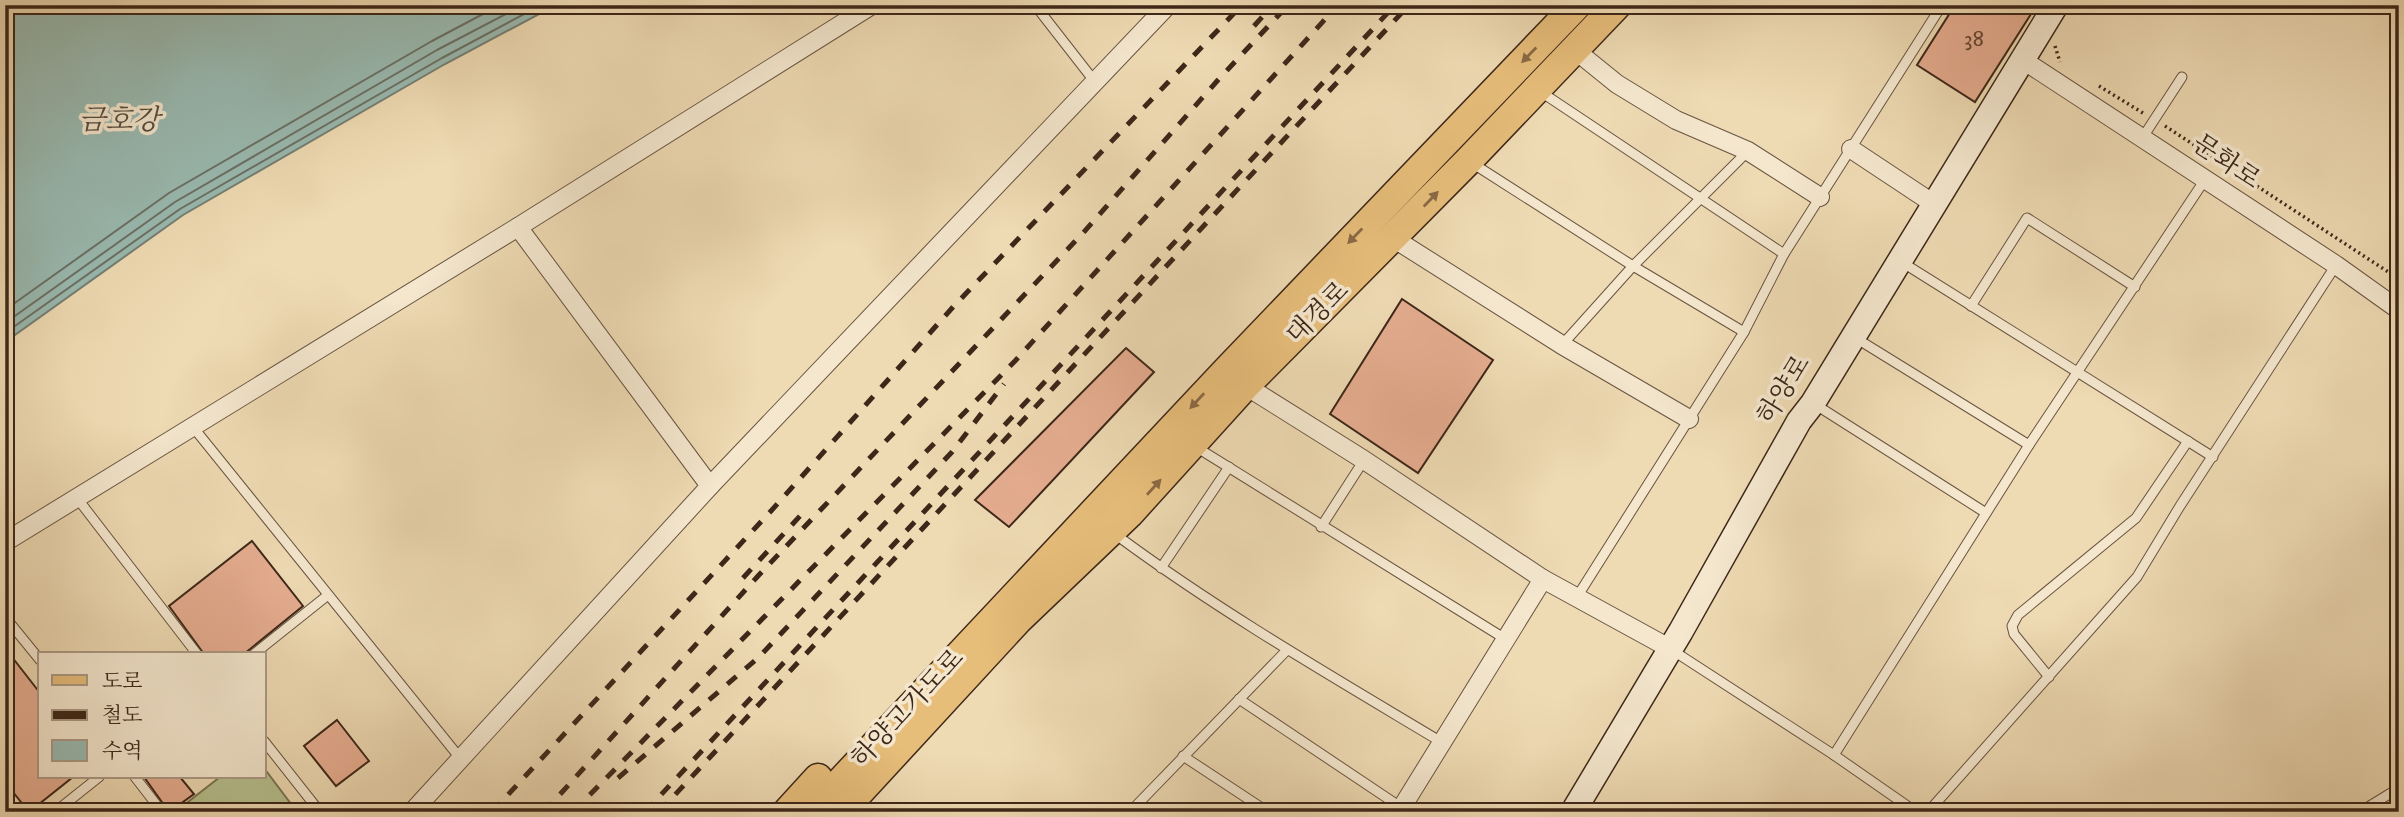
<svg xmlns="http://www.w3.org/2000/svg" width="2404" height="817" font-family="'IM FELL DW Pica','Noto Serif KR',serif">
<rect width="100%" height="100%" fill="#eedab3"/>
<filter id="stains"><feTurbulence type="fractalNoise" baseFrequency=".00286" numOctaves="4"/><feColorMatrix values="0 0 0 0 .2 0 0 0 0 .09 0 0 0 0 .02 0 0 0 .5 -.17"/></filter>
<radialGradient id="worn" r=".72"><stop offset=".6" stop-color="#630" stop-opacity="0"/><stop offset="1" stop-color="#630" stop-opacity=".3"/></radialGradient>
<polygon fill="#b6c08e" stroke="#7a7454" stroke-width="2" points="264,768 297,812 175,812 220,777 264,777"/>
<polygon fill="#99bab1" stroke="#747f74" stroke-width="2" points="5,5 556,5 445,64 183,215 5,342"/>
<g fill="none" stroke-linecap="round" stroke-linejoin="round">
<g stroke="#6b7065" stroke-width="2">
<polyline points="5,310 169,193 432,41 500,5"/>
<polyline points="5,323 175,202 437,50 523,5"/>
<polyline points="5,333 180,209 442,58 541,5"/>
</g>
</g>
<g fill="#e6ad90" stroke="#3d2719" stroke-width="2">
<polygon points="1955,5 2017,5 2031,14 1975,102 1917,65"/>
<polygon points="1402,299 1493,360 1418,473 1330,414"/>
<polygon points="1126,348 1154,372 1009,527 975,500"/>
<polygon points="252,541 303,606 244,654 204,654 169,606"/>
<polygon points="5,648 40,693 40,777 73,777 29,812 5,782"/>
<polygon points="337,720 369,761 336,786 304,746"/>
<polygon points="144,777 180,777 194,794 169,812"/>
</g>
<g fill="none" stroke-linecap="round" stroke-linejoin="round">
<defs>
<g id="lane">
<polyline points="1035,5 1095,82"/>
<polyline points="1541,92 1784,254"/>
<polyline points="2143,137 2182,77"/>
<polyline points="1472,163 1633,266 1744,332"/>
<polyline points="1900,261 2213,457"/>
<polyline points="1971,306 2027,218 2135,287"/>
<polyline points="1854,337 2029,445"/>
<polyline points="1562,345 1633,266 1748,151"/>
<polyline points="1816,405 1986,513"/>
<polyline points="193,427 460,758"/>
<polyline points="1196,447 1507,640"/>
<polyline points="77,498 197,654"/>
<polyline points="1321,527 1364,460"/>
<path d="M1119,537C1222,613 1333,677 1443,743"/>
<polyline points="1161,568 1229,467"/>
<polyline points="1577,597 1744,332 1784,254 1942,5"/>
<polyline points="5,617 40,660"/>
<polyline points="1672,650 1834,755 1916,812"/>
<polyline points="254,654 328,595"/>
<polyline points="2049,677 2014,634 2012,626 2018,615 2136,518 2188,441"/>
<polyline points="1239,699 1402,808"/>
<polyline points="264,741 320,812"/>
<polyline points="1834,755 2029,445 2204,181"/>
<polyline points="1183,756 1268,812"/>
<polyline points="135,777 162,812"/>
<polyline points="5,797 15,812"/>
<polyline points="55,812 99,777"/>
<polyline points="1130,812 1287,650"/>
<polyline points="1928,812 2137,577 2180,506 2336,265"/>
<polyline points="2360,812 2399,788"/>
</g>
<g id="street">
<polyline points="1575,50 1617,84 1676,120 1748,151 1820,197"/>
<polyline points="2023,60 2336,265 2399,310"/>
<polyline points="1851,149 1934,204"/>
<polyline points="518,227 710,486"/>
<polyline points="1393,238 1562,345 1689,419"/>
<polyline points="1238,381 1364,460 1543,579 1669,648"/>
<polyline points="5,542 518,227 872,5"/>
<polyline points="412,812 710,486 1168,5"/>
<polyline points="1399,812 1543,579"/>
</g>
<polyline id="secondary" points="1573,812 1681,631 1799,421 1813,403 2056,5"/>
<g id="primary">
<polyline points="787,812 818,778"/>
<polyline points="812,812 1226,371 1577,5"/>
<polyline points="841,812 1018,620 1129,514 1244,387 1468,161 1617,5"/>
</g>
</defs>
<use href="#lane" stroke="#695440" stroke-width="11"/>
<use href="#street" stroke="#695440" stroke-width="20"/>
<use href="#secondary" stroke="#3d2719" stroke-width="27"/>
<use href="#primary" stroke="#3d2719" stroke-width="31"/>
<g stroke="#3d2719" stroke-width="3.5" stroke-dasharray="2 3.5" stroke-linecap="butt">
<polyline points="2055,46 2060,62"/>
<polyline points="2099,86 2143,113"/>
<polyline points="2165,126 2399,279"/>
</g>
<use href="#lane" stroke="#f4e7ce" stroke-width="9"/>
<use href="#street" stroke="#f4e7ce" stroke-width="18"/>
<use href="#secondary" stroke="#f4e7ce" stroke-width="24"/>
<use href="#primary" stroke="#e7bd7a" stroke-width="28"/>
<g stroke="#3d2719" stroke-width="5" stroke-dasharray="12 12" stroke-linecap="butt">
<polyline points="1254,26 1273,5"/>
<polyline points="743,578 800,516"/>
<polyline points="618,778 759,657 952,452 1004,384"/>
<polyline points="492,812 771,511 953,307 1242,5"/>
<polyline points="544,812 758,576 1083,233 1218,80 1288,5"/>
<polyline points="573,812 1015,361 1338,5"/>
<polyline points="645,812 1395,5"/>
<polyline points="659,812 1409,5"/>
</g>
</g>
<defs><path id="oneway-solid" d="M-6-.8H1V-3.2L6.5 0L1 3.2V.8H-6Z" transform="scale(1.75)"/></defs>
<g fill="#8a6a45">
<use href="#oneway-solid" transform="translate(1529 55) rotate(134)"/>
<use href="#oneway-solid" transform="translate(1431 199) rotate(-46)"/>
<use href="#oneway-solid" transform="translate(1355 236) rotate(134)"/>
<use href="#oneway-solid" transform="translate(1197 401) rotate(133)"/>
<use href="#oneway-solid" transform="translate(1154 487) rotate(-48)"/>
</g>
<g text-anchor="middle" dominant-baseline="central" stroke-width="7" stroke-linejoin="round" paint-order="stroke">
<g font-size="23" fill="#674837">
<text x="1974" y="39">38</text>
</g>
<g font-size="26" fill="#3d2719" stroke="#f4e7ce">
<text transform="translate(2226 162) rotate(34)">문화로</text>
<text transform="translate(1318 313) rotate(-45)">대경로</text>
<text transform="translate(1784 390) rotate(-58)">하양로</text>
<text transform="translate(908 709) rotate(-47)">하양고가도로</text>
</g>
<g font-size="28" font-style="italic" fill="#544c3f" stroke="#f4e7ce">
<text x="119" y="120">금호강</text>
</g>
</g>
<rect width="2404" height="817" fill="none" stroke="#eedab3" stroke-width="28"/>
<rect x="7" y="7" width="2390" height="803" fill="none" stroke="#3d2719" stroke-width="3.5"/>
<rect x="14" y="14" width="2376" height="789" fill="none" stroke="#3d2719" stroke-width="2"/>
<rect x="38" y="652" width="228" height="126" fill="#f4e7ce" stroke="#ab9a86" stroke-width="2"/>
<rect x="52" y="675" width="35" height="10" fill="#e7bd7a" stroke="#ab9a86" stroke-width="2"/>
<text x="102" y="688" font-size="21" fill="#3d2719">도로</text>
<rect x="52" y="710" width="35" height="10" fill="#3d2719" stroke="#ab9a86" stroke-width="2"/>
<text x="102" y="722" font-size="21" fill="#3d2719">철도</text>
<rect x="52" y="740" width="35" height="21" fill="#99bab1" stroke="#ab9a86" stroke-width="2"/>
<text x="102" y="758" font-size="21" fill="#3d2719">수역</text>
<rect width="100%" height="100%" filter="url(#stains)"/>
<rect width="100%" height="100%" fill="url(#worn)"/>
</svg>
